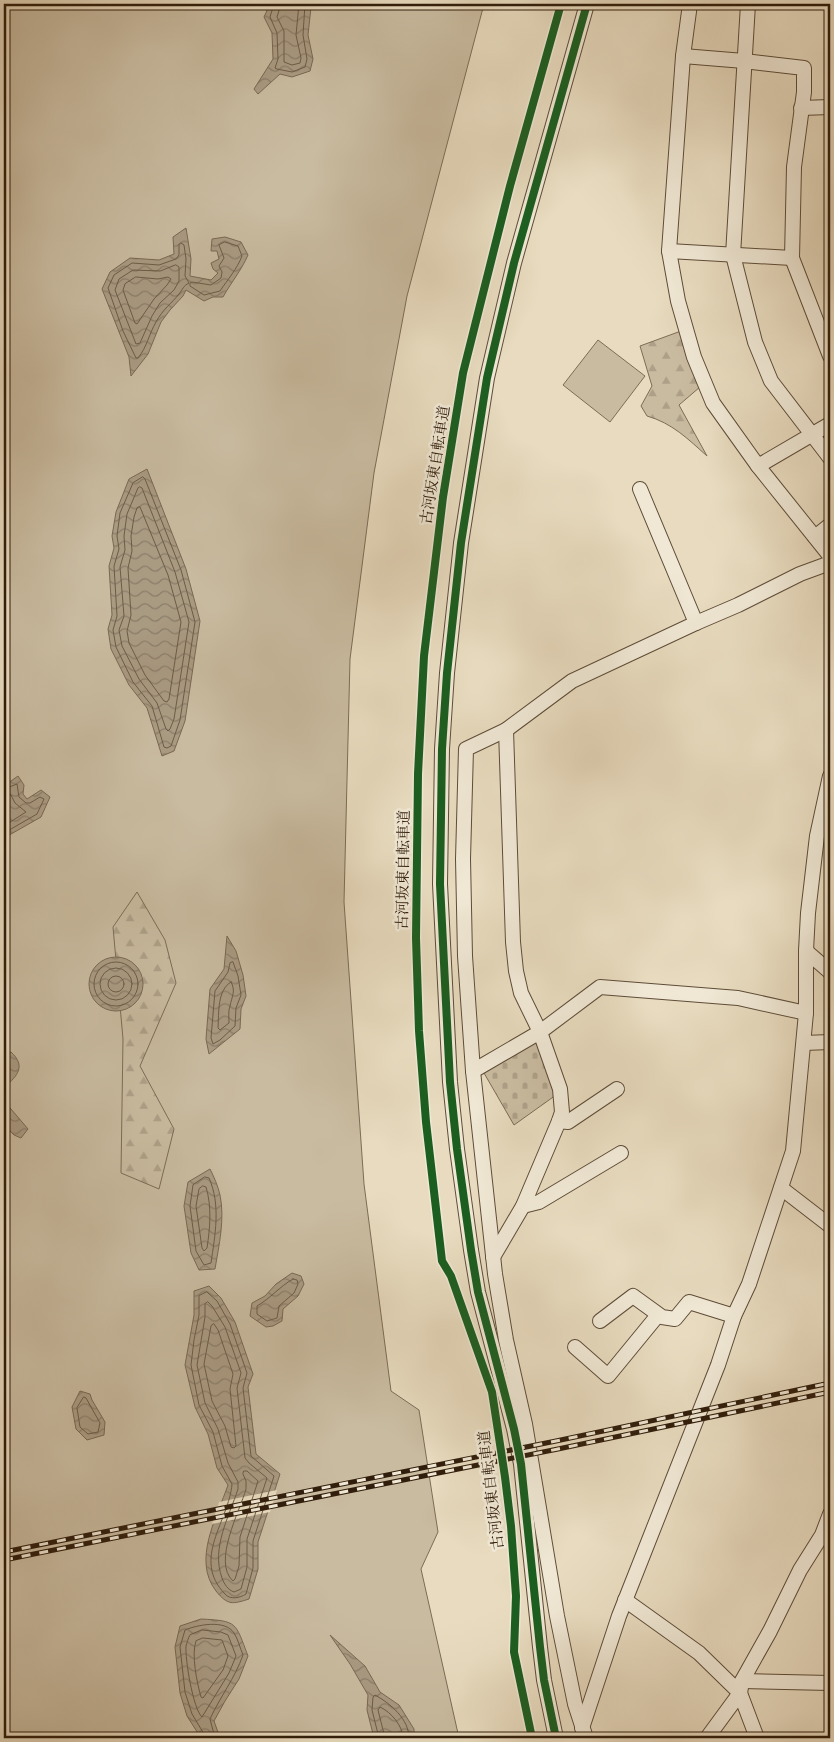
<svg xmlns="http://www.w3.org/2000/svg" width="834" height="1742" font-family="Alegreya,'Noto Serif JP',serif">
<defs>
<pattern id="forest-firs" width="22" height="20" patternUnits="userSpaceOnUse" patternTransform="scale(1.25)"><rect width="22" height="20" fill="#c9bba0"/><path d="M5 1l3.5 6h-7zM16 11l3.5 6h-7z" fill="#ada088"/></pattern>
<pattern id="cemetery-stones" width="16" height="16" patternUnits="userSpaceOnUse" patternTransform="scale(1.25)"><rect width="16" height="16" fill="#c9bba0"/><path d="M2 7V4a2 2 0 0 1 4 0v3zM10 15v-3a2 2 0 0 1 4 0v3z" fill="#ada088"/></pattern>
<pattern id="water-waves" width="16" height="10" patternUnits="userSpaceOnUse" patternTransform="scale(1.25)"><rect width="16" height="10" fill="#a99a82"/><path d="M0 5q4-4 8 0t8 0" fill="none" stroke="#8a7d69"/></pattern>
</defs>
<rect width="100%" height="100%" fill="#e8dbbf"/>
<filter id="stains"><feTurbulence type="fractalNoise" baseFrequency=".004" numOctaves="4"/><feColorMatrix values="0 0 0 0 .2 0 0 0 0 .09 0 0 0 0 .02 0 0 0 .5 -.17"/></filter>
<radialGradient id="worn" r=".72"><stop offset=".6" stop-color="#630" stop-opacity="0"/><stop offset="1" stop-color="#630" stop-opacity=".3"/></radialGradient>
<g fill="#c9bba0" stroke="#7c6c56">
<polygon points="4,4 484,4 407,296 374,473 350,659 344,902 364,1184 391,1391 419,1410 438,1532 421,1569 459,1738 4,1738"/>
<polygon points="598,340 645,376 610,422 563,385"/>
</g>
<g fill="url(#forest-firs)" stroke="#7c6c56">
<path d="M681,331L700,387L679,405L707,456C688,439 672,423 647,416L641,406L652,386L640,346Z"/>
<polygon points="137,892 165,940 176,983 140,1066 174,1129 159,1189 121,1173 123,1039 113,927"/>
</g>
<polygon fill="url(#cemetery-stones)" stroke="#7c6c56" points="536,1041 556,1095 514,1125 484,1073"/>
<g fill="url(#water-waves)" stroke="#796852">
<polygon points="270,4 309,4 311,7 308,35 313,59 310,71 292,77 280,74 258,94 254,89 273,59 272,33 264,17"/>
<path d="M186,228L191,259L190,276L211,280L218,273L213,269L211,263L219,259L217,251H211L212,239L225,237L241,242L248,255C241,271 232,281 223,297H213L204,301L186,290L183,296L170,310L161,322L148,354L131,376L129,357L102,289L110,272L130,258L159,260L174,254L173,237Z"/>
<polygon points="147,469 186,569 200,621 185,721 174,751 162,756 147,708 129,685 111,649 108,629 112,615 109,566 114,548 112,536 116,512 129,479"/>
<polygon points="18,776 24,785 23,794 27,799 41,790 50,797 41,817 4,838 4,786"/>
<polygon points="227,936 236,951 243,975 246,996 241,1009 240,1029 209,1054 206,1039 210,989 224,969"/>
<circle cx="116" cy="984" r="27"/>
<path d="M11,1052C26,1066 18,1075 5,1087V1102L28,1129L21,1138L14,1135L4,1125V1056Z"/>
<path d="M210,1169C214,1177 218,1186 220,1195C225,1219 219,1245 215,1269L199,1270L191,1253L184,1206L188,1182Z"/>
<polygon points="292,1273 301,1276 304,1284 298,1296 283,1309 282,1321 273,1326 266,1327 250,1316 252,1303 265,1296 276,1284"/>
<path d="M209,1286L221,1298L235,1322L253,1374L248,1387L256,1454L280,1474L258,1542V1569L249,1599C233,1604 228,1606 216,1591C192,1560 217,1517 228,1485L217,1468L208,1434L195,1407L185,1365L194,1315V1291Z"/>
<polygon points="80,1391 90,1394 92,1400 105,1422 104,1435 87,1440 76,1429 72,1407"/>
<path d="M201,1619C238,1621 235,1622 248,1656L239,1679L225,1701L214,1721L220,1738H201L187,1716L180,1693L175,1647L180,1626Z"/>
<polygon points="330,1635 365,1666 380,1692 399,1705 414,1729 414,1738 374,1738 367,1710 368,1695 350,1664"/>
</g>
<polygon fill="#e8dbbf" points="277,1490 270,1512 212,1524 219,1502"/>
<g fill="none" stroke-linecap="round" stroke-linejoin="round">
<g stroke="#6c5c46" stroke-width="1">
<polyline points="274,4 270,17 277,33 278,59 275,68 277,69 292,72 305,67 307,59 303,35 305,4"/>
<polyline points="281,4 277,17 284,31 284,62 292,65 300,63 301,58 296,35 299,4"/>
<path d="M225,242L238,246L242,256C237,269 228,279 220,291L204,295L190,286V283L192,282L211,285L221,278L222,272L219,266L224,258L219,245Z"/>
<path d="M181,243L184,245L186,259L185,276L189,283C183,286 183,289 179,294C171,304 163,309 156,322C149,334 147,347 138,358H136L123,331L108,288L114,275L132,263L159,265L176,259L179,255V245Z"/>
<polygon points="176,265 179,267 179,281 174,290 160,303 152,316 140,343 136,344 115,290 119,279 133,270 160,271"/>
<polygon points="136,277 158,279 168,277 171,279 167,285 154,299 137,324 135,323 123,290 125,284"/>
<polygon points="143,477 145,479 181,570 195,622 180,720 171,746 167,748 164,747 152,706 133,682 116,647 113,630 117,616 114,566 119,549 117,536 120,513 133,483"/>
<polygon points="140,487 142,488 175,572 189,622 174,719 170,729 168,731 166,729 157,703 139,679 122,646 119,630 124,616 120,567 125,550 124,536 127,514 138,488"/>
<polygon points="140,507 168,575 181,622 169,699 167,702 164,701 145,675 129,643 127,631 131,615 128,568 132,551 131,536 134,517 137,508"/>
<polyline points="4,789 17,784 19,797 26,803 30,803 40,797 44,799 37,814 4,833"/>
<polyline points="4,795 11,795 15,803 26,812 4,826"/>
<circle cx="116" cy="984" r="22"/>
<polygon points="233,962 238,976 241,995 236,1008 235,1026 220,1040 213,1044 211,1038 215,991 228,972 230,963"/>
<circle cx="116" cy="984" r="16"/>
<circle cx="116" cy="984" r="8"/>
<path d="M231,982C236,991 232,996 230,1006C228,1011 229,1017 229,1023L220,1030L218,1028C219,1013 217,990 231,982Z"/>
<path d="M205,1177L209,1178C221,1205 215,1235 211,1263L204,1265L196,1251L190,1206L193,1185Z"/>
<path d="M203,1186L206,1187C212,1207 210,1228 207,1248L204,1251L202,1248L196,1206L199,1189Z"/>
<path d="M293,1279L297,1280L298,1284L294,1293L279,1306L277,1318L267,1321L257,1314V1306C271,1298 279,1287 293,1279Z"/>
<path d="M207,1292L217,1301L230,1324L247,1373L243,1388L251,1456L274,1476L253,1541V1568L246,1594C240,1598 230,1600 225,1594C191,1559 229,1521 232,1484L222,1466L213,1432L199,1405L191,1365L194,1340L199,1315V1296Z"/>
<path d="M208,1302L212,1306L225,1327L241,1373L237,1388L245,1458L249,1463L267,1478L247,1539V1567L241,1589L234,1592C228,1590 224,1584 222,1578C211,1548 229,1517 238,1489V1482L228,1463L218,1429L205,1403L197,1365L205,1317V1304Z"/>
<polygon points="214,1324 218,1330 233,1374 230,1389 236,1446 234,1448 231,1447 225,1426 212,1401 204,1364 211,1326"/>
<polygon points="84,1397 86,1398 100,1423 98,1432 88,1434 80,1427 77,1408"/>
<path d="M244,1471H247L258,1481L240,1537L239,1566L235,1579L233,1581C212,1562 240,1511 246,1489V1481L243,1474Z"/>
<path d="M202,1630L221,1632L228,1635L236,1656L229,1673L202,1717C193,1709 185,1659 186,1646C187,1643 188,1638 190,1635Z"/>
<path d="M203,1638L222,1640L228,1656L223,1670L203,1698L201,1697C197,1683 191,1654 196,1641Z"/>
<path d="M205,1738L204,1734L192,1714L185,1692L180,1647L185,1630C197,1625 225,1619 234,1633C238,1639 240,1648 243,1655C235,1678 220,1697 210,1719L215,1738"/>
<path d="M379,1738L372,1710L373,1697L375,1695C391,1704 409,1719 409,1738"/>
<path d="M385,1738L378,1710L380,1707C391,1712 403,1726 403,1738"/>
</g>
<defs>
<g id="minor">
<polyline points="690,4 683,56 669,251 678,301 694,357 713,403 758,466 830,556"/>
<polyline points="748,4 733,255 755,342 771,381 830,458"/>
<polyline points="683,56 744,61 804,68 804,92 794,167 792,258 830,356"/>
<polyline points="801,108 830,107"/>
<polyline points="669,251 792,258"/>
<polyline points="758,466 830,424"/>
<polyline points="640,489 696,623"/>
<polyline points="815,537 830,525"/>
<polyline points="506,730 513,942 516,971 521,993 540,1032 600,987 738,998 806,1013"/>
<polyline points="806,951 830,972"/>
<polyline points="804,1043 830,1042"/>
<polyline points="473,1071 540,1032 560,1089 562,1112 559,1121 523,1206 493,1257"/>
<polyline points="559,1121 568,1122 617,1089"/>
<polyline points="781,1188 829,1225"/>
<polyline points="523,1206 539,1202 621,1153"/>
<polyline points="600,1321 633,1296 662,1317 675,1319 689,1302 734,1316"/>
<polyline points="575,1347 608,1376 658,1315"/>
<polyline points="625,1600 699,1653 740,1693 757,1738"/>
<polyline points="742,1681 830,1683"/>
<polyline points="582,1728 619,1616 718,1365 734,1316 749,1284 793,1151 806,1013 806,951 808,913 817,836 830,776"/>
<polyline points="556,1738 544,1680 540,1647 521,1464 514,1429 478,1292 471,1250 457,1149 450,1082 440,884 442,749 447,673 461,543 487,378 514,263 587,4"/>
<polyline points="586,1738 575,1704 557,1616 525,1424 506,1340 495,1274 473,1071 465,956 463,859 466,749 506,730 572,681 696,623 738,605 800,574 830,563"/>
<polyline points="707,1738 740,1693 742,1681 770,1631 800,1570 822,1535 830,1514"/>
</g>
</defs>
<use href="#minor" stroke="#5e4c38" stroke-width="16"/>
<use href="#minor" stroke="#f0e8d5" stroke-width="14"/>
<defs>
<g id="rail">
<polyline points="4,1552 556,1441 830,1383"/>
<polyline points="4,1560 558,1449 830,1392"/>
</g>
</defs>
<use href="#rail" stroke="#301d0b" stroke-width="5"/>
<use href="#rail" stroke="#f0e8d5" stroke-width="3" stroke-dasharray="9" stroke-linecap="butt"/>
<defs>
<g id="cycleway">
<polyline points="532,1738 514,1652 516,1596 511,1526 505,1477 492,1392 451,1276 442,1261 426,1122 419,1031 416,938 418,774 424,656 443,497 463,373 510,186 561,4"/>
<polyline points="556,1738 544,1680 540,1647 521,1464 514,1429 478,1292 471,1250 457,1149 450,1082 440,884 442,749 447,673 461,543 487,378 514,263 587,4"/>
</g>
</defs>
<use href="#cycleway" stroke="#f0e8d5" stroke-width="11"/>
<use href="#cycleway" stroke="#1b5e20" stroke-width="8"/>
</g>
<g text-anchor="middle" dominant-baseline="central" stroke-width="5" stroke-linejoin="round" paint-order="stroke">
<g font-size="15" fill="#301d0b" stroke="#f0e8d5">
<text transform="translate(435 465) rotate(-81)">古河坂東自転車道</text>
<text transform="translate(403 870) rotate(-89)">古河坂東自転車道</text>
<text transform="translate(491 1490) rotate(-97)">古河坂東自転車道</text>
</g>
</g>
<rect width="834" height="1742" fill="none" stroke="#e8dbbf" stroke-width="20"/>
<rect x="5" y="5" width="824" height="1732" fill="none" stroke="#301d0b" stroke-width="2.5"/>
<rect x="10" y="10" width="814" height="1722" fill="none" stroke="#301d0b"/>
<rect width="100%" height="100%" filter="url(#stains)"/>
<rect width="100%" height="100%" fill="url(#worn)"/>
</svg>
